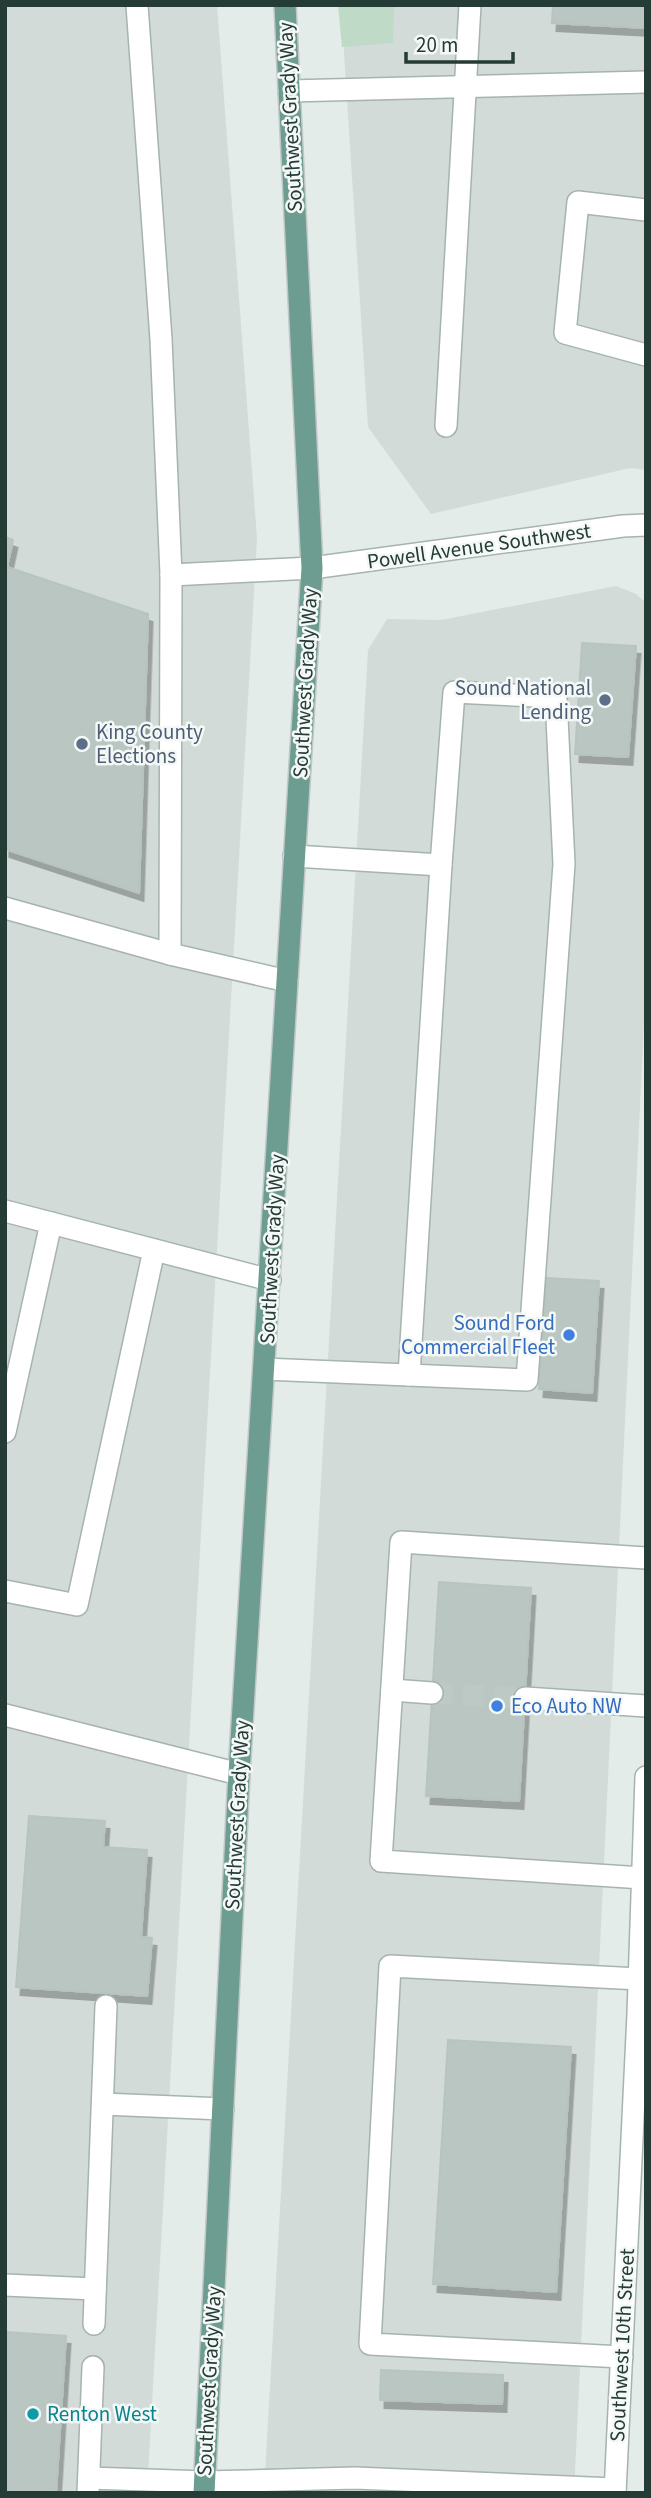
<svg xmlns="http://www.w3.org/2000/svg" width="651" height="2498" font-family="'Source Sans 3',sans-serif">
<defs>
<filter id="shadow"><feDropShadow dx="4.5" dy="8" stdDeviation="0" flood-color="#0004"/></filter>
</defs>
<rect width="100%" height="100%" fill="#e3ece8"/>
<g fill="#d2dbd7">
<polygon points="5,5 217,5 257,538 147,2493 5,2493"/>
<polygon points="341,5 646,5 646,470 630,468 431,514 368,427"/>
<polygon points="616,586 636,594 646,603 646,980 574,2493 264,2493 368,650 387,619 441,620"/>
</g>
<polygon fill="#bfdac7" points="338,5 394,5 393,43 342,47"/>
<g fill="#b9c6c1" stroke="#b7c4bf" stroke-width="2" filter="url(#shadow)">
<polygon points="553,5 646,5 646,28 552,23"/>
<polygon points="5,537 13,540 7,567 148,614 139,893 5,849"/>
<polygon points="582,643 636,646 628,757 575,754"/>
<polygon points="546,1278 599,1281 592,1393 539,1389"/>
<polygon points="439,1582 531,1588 519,1801 426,1796"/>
<polygon points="29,1816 105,1821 103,1847 147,1850 141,1937 152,1938 147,1996 16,1987"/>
<polygon points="448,2040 571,2047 556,2292 433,2284"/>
<polygon points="5,2332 66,2336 56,2493 5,2493"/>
<polygon points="381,2370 503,2375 502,2404 380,2400"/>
</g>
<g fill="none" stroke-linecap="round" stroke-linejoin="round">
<polyline stroke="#bdc9c4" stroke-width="21" stroke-dasharray="21 10" stroke-linecap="butt" points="432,1693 525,1698"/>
<defs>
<g id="minor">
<polyline points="137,5 161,339 171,575 170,954"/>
<polyline points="289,91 646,82"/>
<polyline points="646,210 578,202 565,333 646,355"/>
<polyline points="446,426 470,5"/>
<polyline points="171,575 312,568 623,526 646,525"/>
<polyline points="5,908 170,954 287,981"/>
<polyline points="5,1211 270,1280"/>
<polyline points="264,1369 527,1380 564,864 556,697 454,692 441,865 294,856"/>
<polyline points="409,1375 441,865"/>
<polyline points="5,1432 51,1223"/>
<polyline points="5,1591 77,1605 154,1250"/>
<polyline points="392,1690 432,1693"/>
<polyline points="525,1698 646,1706"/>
<polyline points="5,1715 239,1774"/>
<polyline points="643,1878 381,1861 401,1542 646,1558"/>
<polyline points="103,2104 223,2109"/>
<polyline points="5,2285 95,2289"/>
<polyline points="94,2324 106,2006"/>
<polyline points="622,2357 370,2344 390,1966 639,1979"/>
<polyline points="89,2478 205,2482 355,2478 615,2489"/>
<polyline points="88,2493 93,2367"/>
<polyline points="615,2493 638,2014 646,1777"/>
</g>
<polyline id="major" points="204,2493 239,1774 312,568 285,5"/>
</defs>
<use href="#minor" stroke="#a6b3af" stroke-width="24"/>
<use href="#major" stroke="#c2c8c7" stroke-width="24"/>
<use href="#minor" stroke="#fff" stroke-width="21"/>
<use href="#major" stroke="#6d9c91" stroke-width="21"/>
</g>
<g fill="#5c6f8a" stroke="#f4f8f6" stroke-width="2.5">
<circle cx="605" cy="700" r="7"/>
<circle cx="82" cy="744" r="7"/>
</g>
<g fill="#3f7fe0" stroke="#f4f8f6" stroke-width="2.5">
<circle cx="569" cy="1335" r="7"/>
<circle cx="497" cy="1706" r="7"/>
</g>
<circle fill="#0f9aa8" stroke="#f4f8f6" stroke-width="2.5" cx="33" cy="2414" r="7"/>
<g text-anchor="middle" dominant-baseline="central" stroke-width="5" stroke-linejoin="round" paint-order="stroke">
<g font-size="21" fill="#253b36" stroke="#f4f8f6">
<text transform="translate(290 117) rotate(-93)">Southwest Grady Way</text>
<text transform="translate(479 546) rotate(-8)">Powell Avenue Southwest</text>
<text transform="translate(305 683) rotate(-87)">Southwest Grady Way</text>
<text transform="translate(272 1249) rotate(-87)">Southwest Grady Way</text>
<text transform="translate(237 1815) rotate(-87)">Southwest Grady Way</text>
<text transform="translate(622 2345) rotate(-87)">Southwest 10th Street</text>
<text transform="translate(209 2381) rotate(-87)">Southwest Grady Way</text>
</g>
<g font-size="21" fill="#4e5e75" stroke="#f4f8f6" text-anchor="end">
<text x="591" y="688">Sound National<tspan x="591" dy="24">Lending</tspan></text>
<text x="96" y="732" text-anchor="start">King County<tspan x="96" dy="24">Elections</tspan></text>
</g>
<g font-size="21" fill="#366cbe" stroke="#f4f8f6" text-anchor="end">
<text x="555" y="1323">Sound Ford<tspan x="555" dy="24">Commercial Fleet</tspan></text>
<text x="511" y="1706" text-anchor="start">Eco Auto NW</text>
</g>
<g font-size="21" fill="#0d838f" stroke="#f4f8f6" text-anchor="start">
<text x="47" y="2414">Renton West</text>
</g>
</g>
<rect width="651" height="2498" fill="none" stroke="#253b36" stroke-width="14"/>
<path d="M406 52v10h107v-10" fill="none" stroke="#253b36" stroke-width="3.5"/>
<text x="416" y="52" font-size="21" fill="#253b36" stroke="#f4f8f6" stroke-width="5" paint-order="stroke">20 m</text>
</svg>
